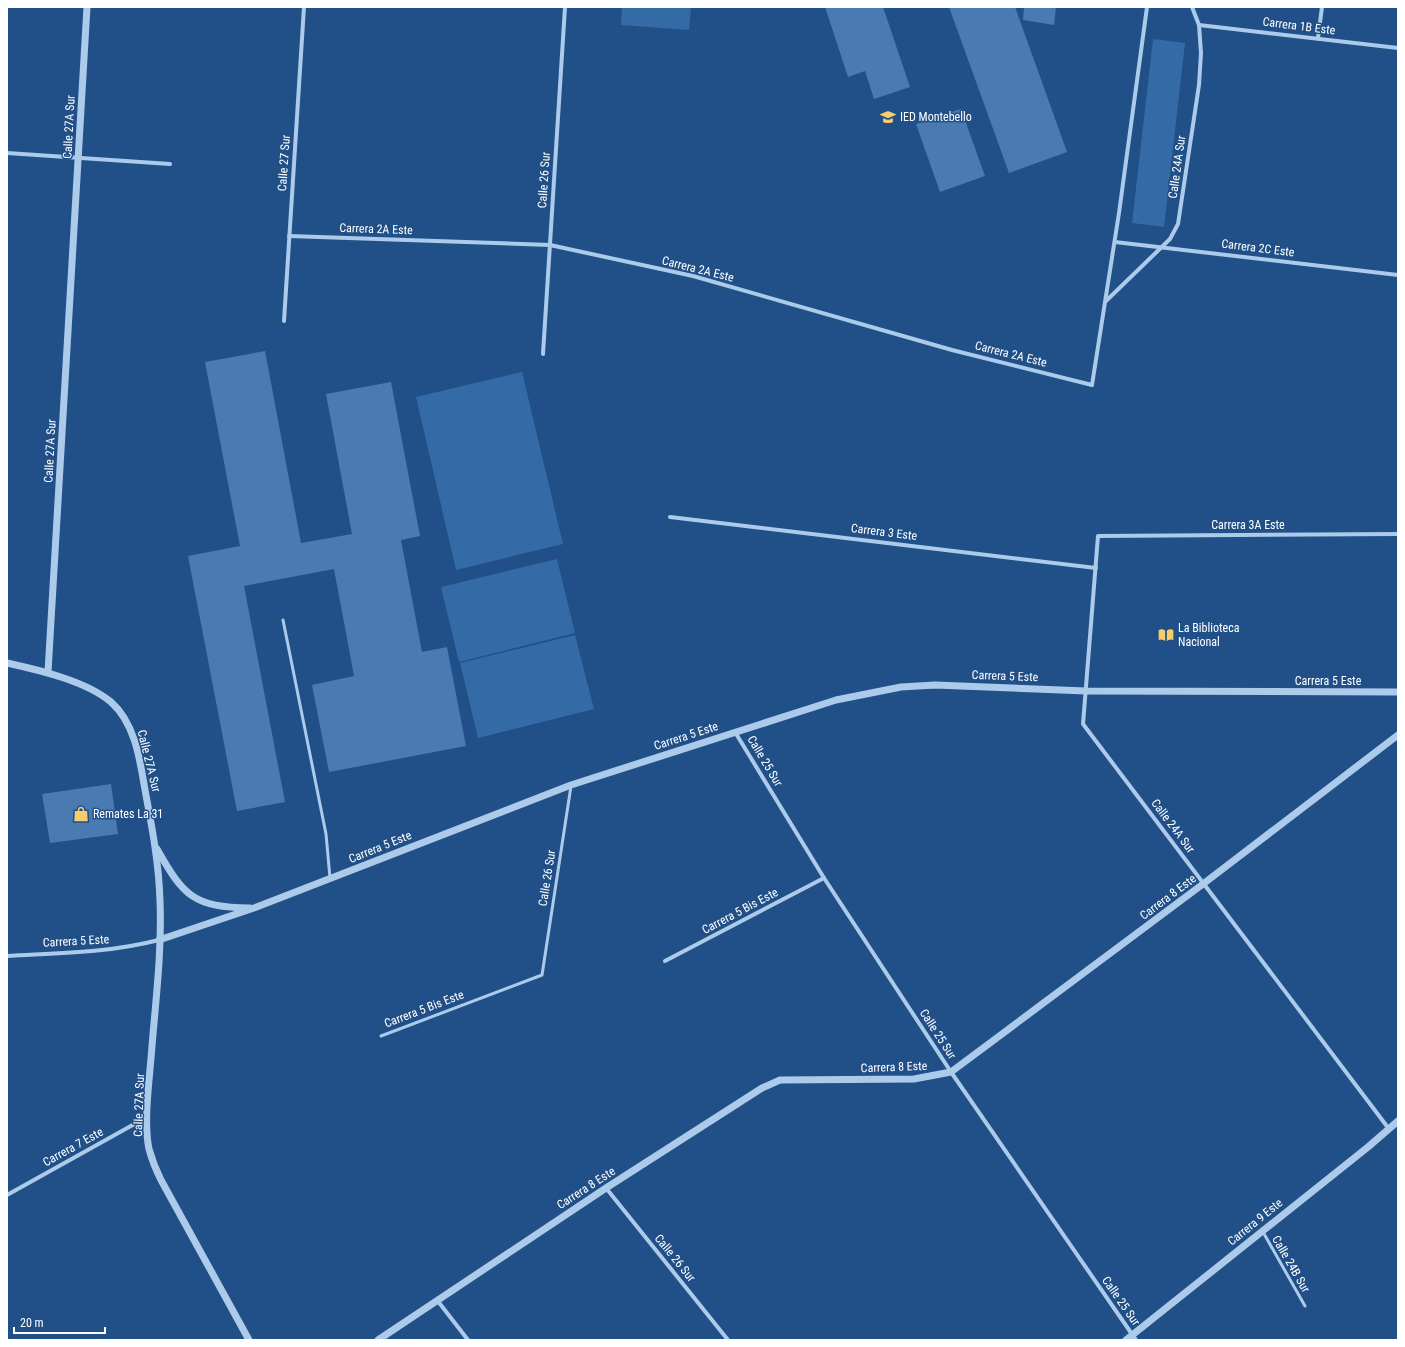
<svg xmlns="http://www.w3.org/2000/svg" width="1405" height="1347" font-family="'Roboto Condensed',sans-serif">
<rect width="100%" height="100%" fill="#215088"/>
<g fill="#346aa6">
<polygon points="622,7 691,7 689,30 621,25"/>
<polygon points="1153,39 1185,43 1164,227 1132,223"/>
<polygon points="522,372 563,544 456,570 416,397"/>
<polygon points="557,559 575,633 459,662 441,587"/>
<polygon points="575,635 594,709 478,738 460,663"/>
</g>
<g fill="#497ab1">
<polygon points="825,7 883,7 910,87 874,99 865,71 848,77"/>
<polygon points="949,7 1015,7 1067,152 1009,173"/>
<polygon points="1024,7 1056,7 1054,25 1023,20"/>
<polygon points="961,109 985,176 940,192 916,124"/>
<polygon points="265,351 301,543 352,534 326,394 391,382 420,536 401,540 422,652 447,647 466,746 329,772 312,685 354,676 334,569 244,586 285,802 237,811 188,556 240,546 205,362"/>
<polygon points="111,784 118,834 50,843 42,794"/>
</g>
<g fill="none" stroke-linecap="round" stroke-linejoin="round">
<g stroke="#accaea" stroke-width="3">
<polyline points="283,620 326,834 330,878"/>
<polyline points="381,1036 542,975 571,786"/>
<polyline points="1263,1232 1305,1306"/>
</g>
<g stroke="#accaea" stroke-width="4">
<polyline points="1199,25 1398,48"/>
<polyline points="1318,38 1322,7"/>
<polyline points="7,153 170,164"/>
<polyline points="289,236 550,245 693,276 952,350 1092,385 1119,213 1147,7"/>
<polyline points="1115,242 1398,275"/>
<polyline points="1106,301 1170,239 1178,224 1199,85 1201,53 1199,25 1192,7"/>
<polyline points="284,321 304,7"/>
<polyline points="543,354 565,7"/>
<polyline points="670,517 1096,568"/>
<polyline points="735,732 824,878 951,1072 1136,1340"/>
<path d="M7,956C59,953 108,953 159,940"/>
<polyline points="665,961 824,878"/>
<polyline points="1389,1129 1083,724 1098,536 1398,534"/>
<polyline points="606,1188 728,1340"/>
<polyline points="7,1195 147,1117"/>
<polyline points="437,1300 468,1340"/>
</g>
<g stroke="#accaea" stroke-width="7">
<path d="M7,663C39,670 86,681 111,702C135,723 140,760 145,790C152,827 159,864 160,901C162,949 156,998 152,1046C150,1076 143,1121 149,1149C152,1160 156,1170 161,1180L249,1340"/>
<polyline points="48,672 87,7"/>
<path d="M157,849C184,897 194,907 250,908"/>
<polyline points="159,940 254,908 571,785 836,700 901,687 935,685 1086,691 1398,692"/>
<polyline points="378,1340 606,1188 762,1088 780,1080 914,1079 951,1072 1203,884 1398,735"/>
<polyline points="1126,1340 1368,1147 1398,1121"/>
</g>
</g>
<defs>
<symbol id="school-bare" viewBox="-9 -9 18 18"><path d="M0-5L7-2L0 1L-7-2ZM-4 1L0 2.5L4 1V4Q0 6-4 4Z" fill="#f7cc6d" stroke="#215088" stroke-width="2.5" paint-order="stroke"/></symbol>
<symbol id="library-bare" viewBox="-9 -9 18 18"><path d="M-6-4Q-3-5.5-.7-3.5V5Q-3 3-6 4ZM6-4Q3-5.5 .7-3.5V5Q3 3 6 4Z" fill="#f7cc6d" stroke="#215088" stroke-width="2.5" paint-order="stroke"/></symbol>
<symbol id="shop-bare" viewBox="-9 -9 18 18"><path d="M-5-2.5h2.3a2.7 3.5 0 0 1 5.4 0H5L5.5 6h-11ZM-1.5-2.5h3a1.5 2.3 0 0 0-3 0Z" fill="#f7cc6d" stroke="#215088" stroke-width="2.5" paint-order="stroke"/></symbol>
</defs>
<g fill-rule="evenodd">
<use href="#school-bare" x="877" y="106" width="22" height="22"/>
<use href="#library-bare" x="1155" y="624" width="22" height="22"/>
<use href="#shop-bare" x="70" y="803" width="22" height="22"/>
</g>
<g text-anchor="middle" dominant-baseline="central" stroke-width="3" stroke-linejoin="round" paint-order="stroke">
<g font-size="12" fill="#fff" stroke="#215088">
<text transform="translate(1299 26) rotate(7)">Carrera 1B Este</text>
<text transform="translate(69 127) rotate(-87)">Calle 27A Sur</text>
<text transform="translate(284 163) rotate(-86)">Calle 27 Sur</text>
<text transform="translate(1177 167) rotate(-82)">Calle 24A Sur</text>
<text transform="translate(544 180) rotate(-86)">Calle 26 Sur</text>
<text transform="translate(376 229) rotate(2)">Carrera 2A Este</text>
<text transform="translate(1258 248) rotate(7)">Carrera 2C Este</text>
<text transform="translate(698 269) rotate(14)">Carrera 2A Este</text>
<text transform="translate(1011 354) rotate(14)">Carrera 2A Este</text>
<text transform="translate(50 451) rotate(-87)">Calle 27A Sur</text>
<text x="1248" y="525">Carrera 3A Este</text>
<text transform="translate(884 532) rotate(7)">Carrera 3 Este</text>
<text transform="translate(1005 676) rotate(2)">Carrera 5 Este</text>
<text x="1328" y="681">Carrera 5 Este</text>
<text transform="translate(686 736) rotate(-18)">Carrera 5 Este</text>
<text transform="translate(149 761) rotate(76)">Calle 27A Sur</text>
<text transform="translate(765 761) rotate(59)">Calle 25 Sur</text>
<text transform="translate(1173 826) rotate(53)">Calle 24A Sur</text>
<text transform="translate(380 847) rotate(-22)">Carrera 5 Este</text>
<text transform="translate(547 878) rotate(-81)">Calle 26 Sur</text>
<text transform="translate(1168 897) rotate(-37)">Carrera 8 Este</text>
<text transform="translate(740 911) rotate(-28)">Carrera 5 Bis Este</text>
<text transform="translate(76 941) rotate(-3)">Carrera 5 Este</text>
<text transform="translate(424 1009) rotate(-21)">Carrera 5 Bis Este</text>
<text transform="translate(938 1034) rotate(57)">Calle 25 Sur</text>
<text transform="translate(894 1067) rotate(-2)">Carrera 8 Este</text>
<text transform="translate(139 1105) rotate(-88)">Calle 27A Sur</text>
<text transform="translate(73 1147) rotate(-29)">Carrera 7 Este</text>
<text transform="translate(586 1188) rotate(-33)">Carrera 8 Este</text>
<text transform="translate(1255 1222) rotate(-39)">Carrera 9 Este</text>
<text transform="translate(675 1258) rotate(51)">Calle 26 Sur</text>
<text transform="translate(1291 1264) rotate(60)">Calle 24B Sur</text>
<text transform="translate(1121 1301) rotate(55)">Calle 25 Sur</text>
</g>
<g font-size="12" fill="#fff" stroke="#215088" text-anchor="start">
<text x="900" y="117">IED Montebello</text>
<text x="1178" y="628">La Biblioteca<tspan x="1178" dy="14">Nacional</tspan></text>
<text x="93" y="814">Remates La 31</text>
</g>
</g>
<rect width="1405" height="1347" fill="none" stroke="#ffffff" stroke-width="16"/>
<path d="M14 1327v6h91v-6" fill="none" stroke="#ffffff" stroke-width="2"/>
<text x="20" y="1327" font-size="12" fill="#ffffff" stroke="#215088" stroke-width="3" paint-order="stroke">20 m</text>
</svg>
